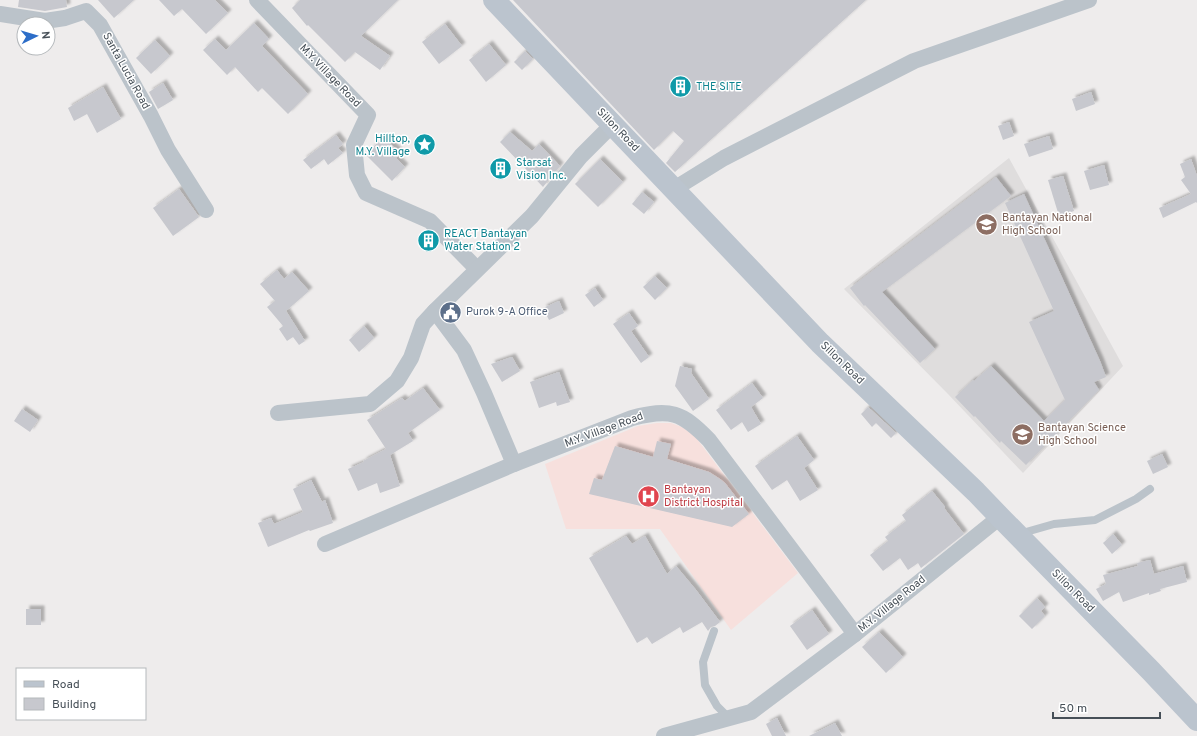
<svg xmlns="http://www.w3.org/2000/svg" width="1197" height="736" font-family="Overpass,sans-serif">
<defs>
<filter id="shadow"><feDropShadow dx="3.5" dy="-3.5" stdDeviation="1" flood-color="#0004"/></filter>
</defs>
<rect width="100%" height="100%" fill="#eeecec"/>
<polygon fill="#dfdddd" points="1009,158 1123,366 1023,473 948,394 844,289"/>
<polygon fill="#f7e0dd" points="657,423 671,423 682,427 694,435 798,573 731,630 660,529 566,529 545,464 638,426"/>
<g fill="#c7c8ce" filter="url(#shadow)">
<polygon points="19,0 66,0 67,7 45,11 18,7"/>
<polygon points="98,0 134,0 114,18"/>
<polygon points="159,0 215,0 228,13 206,34 182,9 174,16"/>
<polygon points="300,0 398,0 361,36 390,56 380,70 355,52 345,62 308,25 307,26 292,8"/>
<polygon points="513,0 866,0 675,172 666,163 684,141 673,131 654,150"/>
<polygon points="254,23 269,39 262,46 308,94 288,114 262,88 258,92 235,67 227,75 203,50 215,39 226,50"/>
<polygon points="445,24 462,46 439,64 422,42"/>
<polygon points="155,40 170,56 151,74 136,58"/>
<polygon points="489,44 506,65 486,82 469,60"/>
<polygon points="525,51 533,59 522,70 514,62"/>
<polygon points="163,83 173,100 158,109 149,92"/>
<polygon points="103,87 121,119 97,133 87,114 74,121 68,108"/>
<polygon points="1091,92 1095,104 1076,111 1072,99"/>
<polygon points="1009,122 1014,136 1003,140 998,126"/>
<polygon points="510,132 532,151 539,144 560,166 543,187 500,142"/>
<polygon points="336,135 343,144 338,148 343,153 328,165 324,159 311,169 303,160"/>
<polygon points="1049,136 1053,149 1029,157 1024,144"/>
<polygon points="383,137 400,153 396,158 405,167 392,181 366,155"/>
<polygon points="600,159 623,182 598,207 575,184"/>
<polygon points="1191,159 1197,176 1197,203 1196,202 1163,218 1159,208 1191,194 1181,180 1185,177 1180,164"/>
<polygon points="1104,165 1109,185 1090,190 1084,171"/>
<polygon points="1063,176 1074,211 1059,216 1048,180"/>
<polygon points="996,177 1011,196 882,292 935,349 920,363 865,305 864,306 850,288"/>
<polygon points="179,189 199,217 173,236 153,208"/>
<polygon points="642,192 654,202 644,214 632,204"/>
<polygon points="1024,194 1100,361 1106,377 1094,382 1099,390 1026,465 1001,441 1000,443 975,416 974,417 955,397 973,380 974,381 991,366 1044,421 1065,400 1029,322 1054,311 1005,203"/>
<polygon points="428,233 437,242 427,252 418,242"/>
<polygon points="277,270 284,279 292,272 309,291 286,311 305,341 299,345 293,337 287,341 279,329 283,326 267,307 275,301 260,284"/>
<polygon points="655,276 667,288 655,300 643,287"/>
<polygon points="595,288 603,300 594,307 585,295"/>
<polygon points="559,301 564,313 549,320 543,308"/>
<polygon points="629,313 638,326 631,331 649,357 641,363 613,324"/>
<polygon points="364,326 374,338 359,352 349,340"/>
<polygon points="512,357 520,371 502,382 491,364"/>
<polygon points="680,366 692,369 691,373 709,399 693,411 675,386"/>
<polygon points="559,372 570,402 557,406 556,402 539,408 530,382"/>
<polygon points="752,383 763,398 751,407 761,424 748,432 742,422 731,430 716,410"/>
<polygon points="423,388 440,410 408,433 413,441 390,455 400,486 380,493 377,483 358,491 348,469 364,462 363,461 386,449 367,420 402,398 405,401"/>
<polygon points="868,407 896,433 891,438 876,423 872,427 861,414"/>
<polygon points="22,409 38,420 30,432 14,421"/>
<polygon points="797,436 814,460 804,468 818,490 800,501 787,480 772,490 755,466"/>
<polygon points="657,441 671,444 667,459 709,472 720,479 725,483 749,514 732,527 589,494 594,478 602,480 615,446 653,457"/>
<polygon points="1162,454 1168,467 1153,474 1147,461"/>
<polygon points="311,480 322,502 325,500 333,523 310,531 309,530 268,547 258,523 271,518 274,524 303,512 293,489"/>
<polygon points="932,491 945,507 944,508 964,534 921,568 918,563 908,570 900,558 883,571 870,555 888,541 885,537 906,521 902,515"/>
<polygon points="1113,534 1122,545 1112,554 1103,543"/>
<polygon points="626,536 632,544 645,536 667,574 676,566 696,590 720,622 715,626 711,627 708,631 702,622 683,633 680,627 652,644 647,637 637,643 589,558"/>
<polygon points="1150,560 1154,574 1183,566 1187,582 1160,589 1161,591 1149,595 1149,593 1123,602 1119,592 1103,601 1096,589 1106,584 1103,575 1138,566 1137,563"/>
<polygon points="1037,598 1045,607 1041,611 1045,616 1032,629 1019,616"/>
<rect x="26" y="609" width="15" height="16"/>
<polygon points="812,610 829,634 807,650 790,626"/>
<polygon points="879,632 903,657 886,673 862,647"/>
<polygon points="777,718 786,736 772,736 766,724"/>
<polygon points="835,723 842,736 809,736"/>
</g>
<g fill="none" stroke-linecap="round" stroke-linejoin="round">
<g stroke="#bbc3ca" stroke-width="8">
<polyline points="1019,534 1054,524 1095,520 1136,499 1150,489"/>
<polyline points="714,631 703,662 705,685 717,706 729,718"/>
</g>
<g stroke="#bbc3ca" stroke-width="16">
<polyline points="257,0 368,115 354,145 357,175 366,193 430,221 477,269"/>
<polyline points="0,14 45,21 65,18 86,11 100,25 151,116 168,150 206,210"/>
<path d="M613,124L581,156L532,216L435,311L464,350L484,393L514,464L632,418C670,408 682,412 709,440L855,634"/>
<polyline points="674,189 724,158 914,61 1089,0"/>
<polyline points="278,413 370,404 397,381 411,358 423,324 435,311"/>
<polyline points="325,544 514,464"/>
<polyline points="664,736 751,712 855,634 1000,517"/>
</g>
<polyline stroke="#bbc4ce" stroke-width="22" points="494,0 820,343 976,492 1000,517 1151,671 1197,720"/>
</g>
<defs>
<symbol id="building-disc" viewBox="-11 -11 22 22"><circle r="9.5" fill="#0f9aa8" stroke="#fff"/><path d="M-4-6H4V6H1V3H-1V6H-4ZM-2.5-4.3h1.7v1.8h-1.7ZM.8-4.3h1.7v1.8H.8ZM-2.5-1h1.7V.8h-1.7ZM.8-1h1.7V.8H.8Z" fill="#fff"/></symbol>
<symbol id="sight-disc" viewBox="-11 -11 22 22"><circle r="9.5" fill="#0f9aa8" stroke="#fff"/><path d="M0-6L1.8-2.2L6-1.7L2.9 1.2L3.7 5.4L0 3.3L-3.7 5.4L-2.9 1.2L-6-1.7L-1.8-2.2Z" fill="#fff"/></symbol>
<symbol id="school-disc" viewBox="-11 -11 22 22"><circle r="9.5" fill="#8d6e63" stroke="#fff"/><path d="M0-5L7-2L0 1L-7-2ZM-4 1L0 2.5L4 1V4Q0 6-4 4Z" fill="#fff"/></symbol>
<symbol id="civic-disc" viewBox="-11 -11 22 22"><circle r="9.5" fill="#5c6f8a" stroke="#fff"/><path d="M-.6-6.5H3V-4.5H.6V-3L4-1V1h2V6H-6V1h2V-1L-.6-3ZM-1.2 2.5V6h2.4V2.5Z" fill="#fff"/></symbol>
<symbol id="hospital-disc" viewBox="-11 -11 22 22"><circle r="9.5" fill="#e0444e" stroke="#fff"/><path d="M-5-5h3v3.5h4V-5h3V5h-3V1.5h-4V5h-3Z" fill="#fff"/></symbol>
</defs>
<g fill-rule="evenodd">
<use href="#building-disc" x="668" y="74" width="25" height="25"/>
<use href="#sight-disc" x="412" y="132" width="25" height="25"/>
<use href="#building-disc" x="488" y="156" width="25" height="25"/>
<use href="#school-disc" x="974" y="212" width="25" height="25"/>
<use href="#building-disc" x="416" y="228" width="25" height="25"/>
<use href="#civic-disc" x="438" y="300" width="25" height="25"/>
<use href="#school-disc" x="1010" y="422" width="25" height="25"/>
<use href="#hospital-disc" x="636" y="484" width="25" height="25"/>
</g>
<g text-anchor="middle" dominant-baseline="central" stroke-width="3" stroke-linejoin="round" paint-order="stroke">
<g font-size="11" fill="#464f57" stroke="#fff">
<text transform="translate(126 71) rotate(61)">Santa Lucia Road</text>
<text transform="translate(330 76) rotate(46)">M.Y. Village Road</text>
<text transform="translate(618 130) rotate(46)">Sillon Road</text>
<text transform="translate(842 363) rotate(44)">Sillon Road</text>
<text transform="translate(604 430) rotate(-20)">M.Y. Village Road</text>
<text transform="translate(1073 591) rotate(45)">Sillon Road</text>
<text transform="translate(892 604) rotate(-39)">M.Y. Village Road</text>
</g>
<g font-size="11" fill="#0d838f" stroke="#fff" text-anchor="start">
<text x="696" y="87">THE SITE</text>
<text x="410" y="139" text-anchor="end">Hilltop,<tspan x="410" dy="13">M.Y. Village</tspan></text>
<text x="516" y="163">Starsat<tspan x="516" dy="13">Vision Inc.</tspan></text>
<text x="444" y="234">REACT Bantayan<tspan x="444" dy="13">Water Station 2</tspan></text>
</g>
<g font-size="11" fill="#785e54" stroke="#fff" text-anchor="start">
<text x="1002" y="218">Bantayan National<tspan x="1002" dy="13">High School</tspan></text>
<text x="1038" y="428">Bantayan Science<tspan x="1038" dy="13">High School</tspan></text>
</g>
<g font-size="11" fill="#4e5e75" stroke="#fff" text-anchor="start">
<text x="466" y="312">Purok 9-A Office</text>
</g>
<g font-size="11" fill="#be3a42" stroke="#fff" text-anchor="start">
<text x="664" y="490">Bantayan<tspan x="664" dy="13">District Hospital</tspan></text>
</g>
</g>
<rect x="16" y="668" width="130" height="52" fill="#ffffff" stroke="#b5b9bc"/>
<rect x="24" y="681" width="20" height="6" fill="#bbc4ce" stroke="#b5b9bc"/>
<text x="52" y="688" font-size="12" fill="#464f57">Road</text>
<rect x="24" y="698" width="20" height="12" fill="#c7c8ce" stroke="#b5b9bc"/>
<text x="52" y="708" font-size="12" fill="#464f57">Building</text>
<g transform="translate(36 36) rotate(85)"><circle r="19" fill="#ffffff" stroke="#b5b9bc"/>
<path d="M0-3L7 15L0 10L-7 15Z" fill="#2c6dc8"/>
<text y="-6" font-size="11" font-weight="bold" text-anchor="middle" fill="#464f57">N</text>
</g>
<path d="M1053 712v6h107v-6" fill="none" stroke="#464f57" stroke-width="2"/>
<text x="1059" y="712" font-size="12" fill="#464f57" stroke="#ffffff" stroke-width="3" paint-order="stroke">50 m</text>
</svg>
